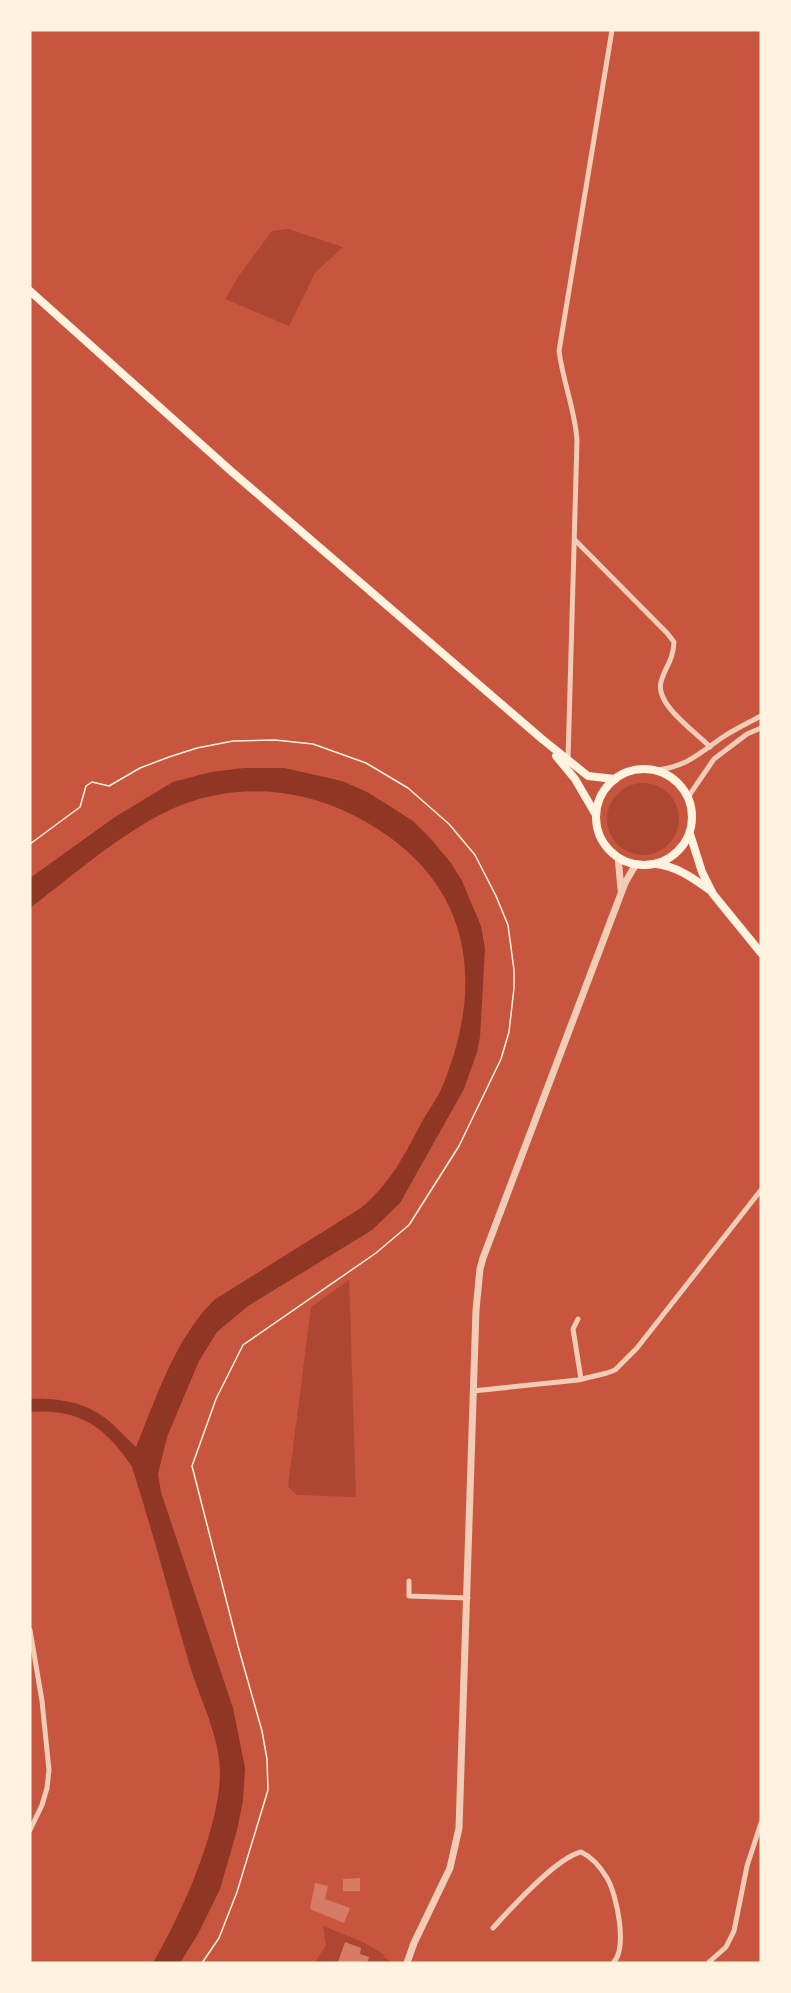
<svg xmlns="http://www.w3.org/2000/svg" width="791" height="1993" font-family="Arial,sans-serif">
<rect width="100%" height="100%" fill="#c8553d"/>
<g fill="#ae4732">
<polygon points="288,229 343,247 315,273 289,326 225,299 238,277 272,231"/>
<circle cx="643" cy="819" r="36"/>
<polygon points="349,1280 356,1497 297,1495 288,1487 311,1307"/>
<polygon points="323,1926 363,1942 385,1955 383,1957 394,1963 314,1963 326,1946"/>
</g>
<path fill="#8f3625" d="M244,768H284L342,781L367,792L399,812L413,821L430,838L451,863L462,881L481,926L485,949L480,1037L477,1052L464,1089L400,1203L372,1230L248,1306L217,1332L199,1361L167,1437L158,1474L161,1492L233,1708L245,1768L243,1801L237,1830L220,1889L198,1934L180,1963H153C181,1915 218,1833 220,1776C221,1738 200,1700 189,1663C170,1598 153,1532 132,1467C106,1427 79,1408 30,1412V1399C59,1398 86,1402 109,1421C118,1429 127,1439 136,1447C157,1396 175,1339 214,1300L361,1208C391,1183 405,1154 423,1120C431,1107 440,1094 445,1080C489,967 464,870 351,814C298,788 239,784 184,804C131,824 75,874 30,908V878L115,817L173,782L211,772Z"/>
<g fill="#d67c66">
<polygon points="360,1878 360,1891 343,1891 343,1879"/>
<polygon points="315,1883 328,1886 325,1899 350,1908 344,1923 310,1909"/>
<polygon points="345,1942 361,1948 360,1954 369,1957 367,1963 338,1962"/>
</g>
<g fill="none" stroke-linecap="round" stroke-linejoin="round">
<polyline stroke="#fff3e0" stroke-width="1.5" points="30,844 80,807 86,786 92,782 109,786 140,768 169,757 197,748 233,741 275,740 313,744 366,763 408,788 449,824 475,855 496,896 508,925 514,970 514,988 509,1032 501,1059 459,1146 409,1225 376,1253 243,1345 216,1399 192,1466 238,1646 262,1731 267,1759 268,1790 237,1892 219,1938 202,1963"/>
<g stroke="#f1ccb7" stroke-width="5">
<path d="M575,540L667,633L674,642C673,662 665,666 661,682C655,705 696,732 710,747"/>
<path d="M568,760L577,440C575,410 563,382 559,351L612,30"/>
<path d="M655,770C687,767 698,754 723,737C735,729 748,723 761,716"/>
<polyline points="688,797 714,759 747,734 761,728"/>
<polyline points="578,1319 573,1329 581,1379"/>
<polyline points="473,1391 578,1380 607,1373 615,1370 637,1348 761,1190"/>
<polyline points="409,1581 409,1596 468,1598"/>
<polyline points="30,1630 42,1701 49,1770 47,1788 42,1805 30,1830"/>
<path d="M493,1928C511,1908 556,1858 581,1852C592,1857 601,1868 607,1878C617,1895 628,1949 613,1963"/>
<polyline points="708,1963 726,1947 734,1931 747,1866 761,1823"/>
</g>
<g stroke="#f1ccb7" stroke-width="7">
<polyline points="618,857 621,889"/>
<polyline points="407,1963 414,1943 450,1868 459,1828 476,1310 480,1269 483,1258 625,883 636,864"/>
</g>
<g stroke="#fff3e0" stroke-width="8">
<polyline points="30,291 231,471 542,739 588,776 615,779"/>
<polyline points="556,756 575,779 596,815"/>
<circle cx="644" cy="817" r="48"/>
<polyline points="690,834 702,872 713,894 761,953"/>
<path d="M656,864C677,866 694,879 711,891"/>
</g>
</g>
<rect width="791" height="1993" fill="none" stroke="#fff3e0" stroke-width="63"/>
</svg>
